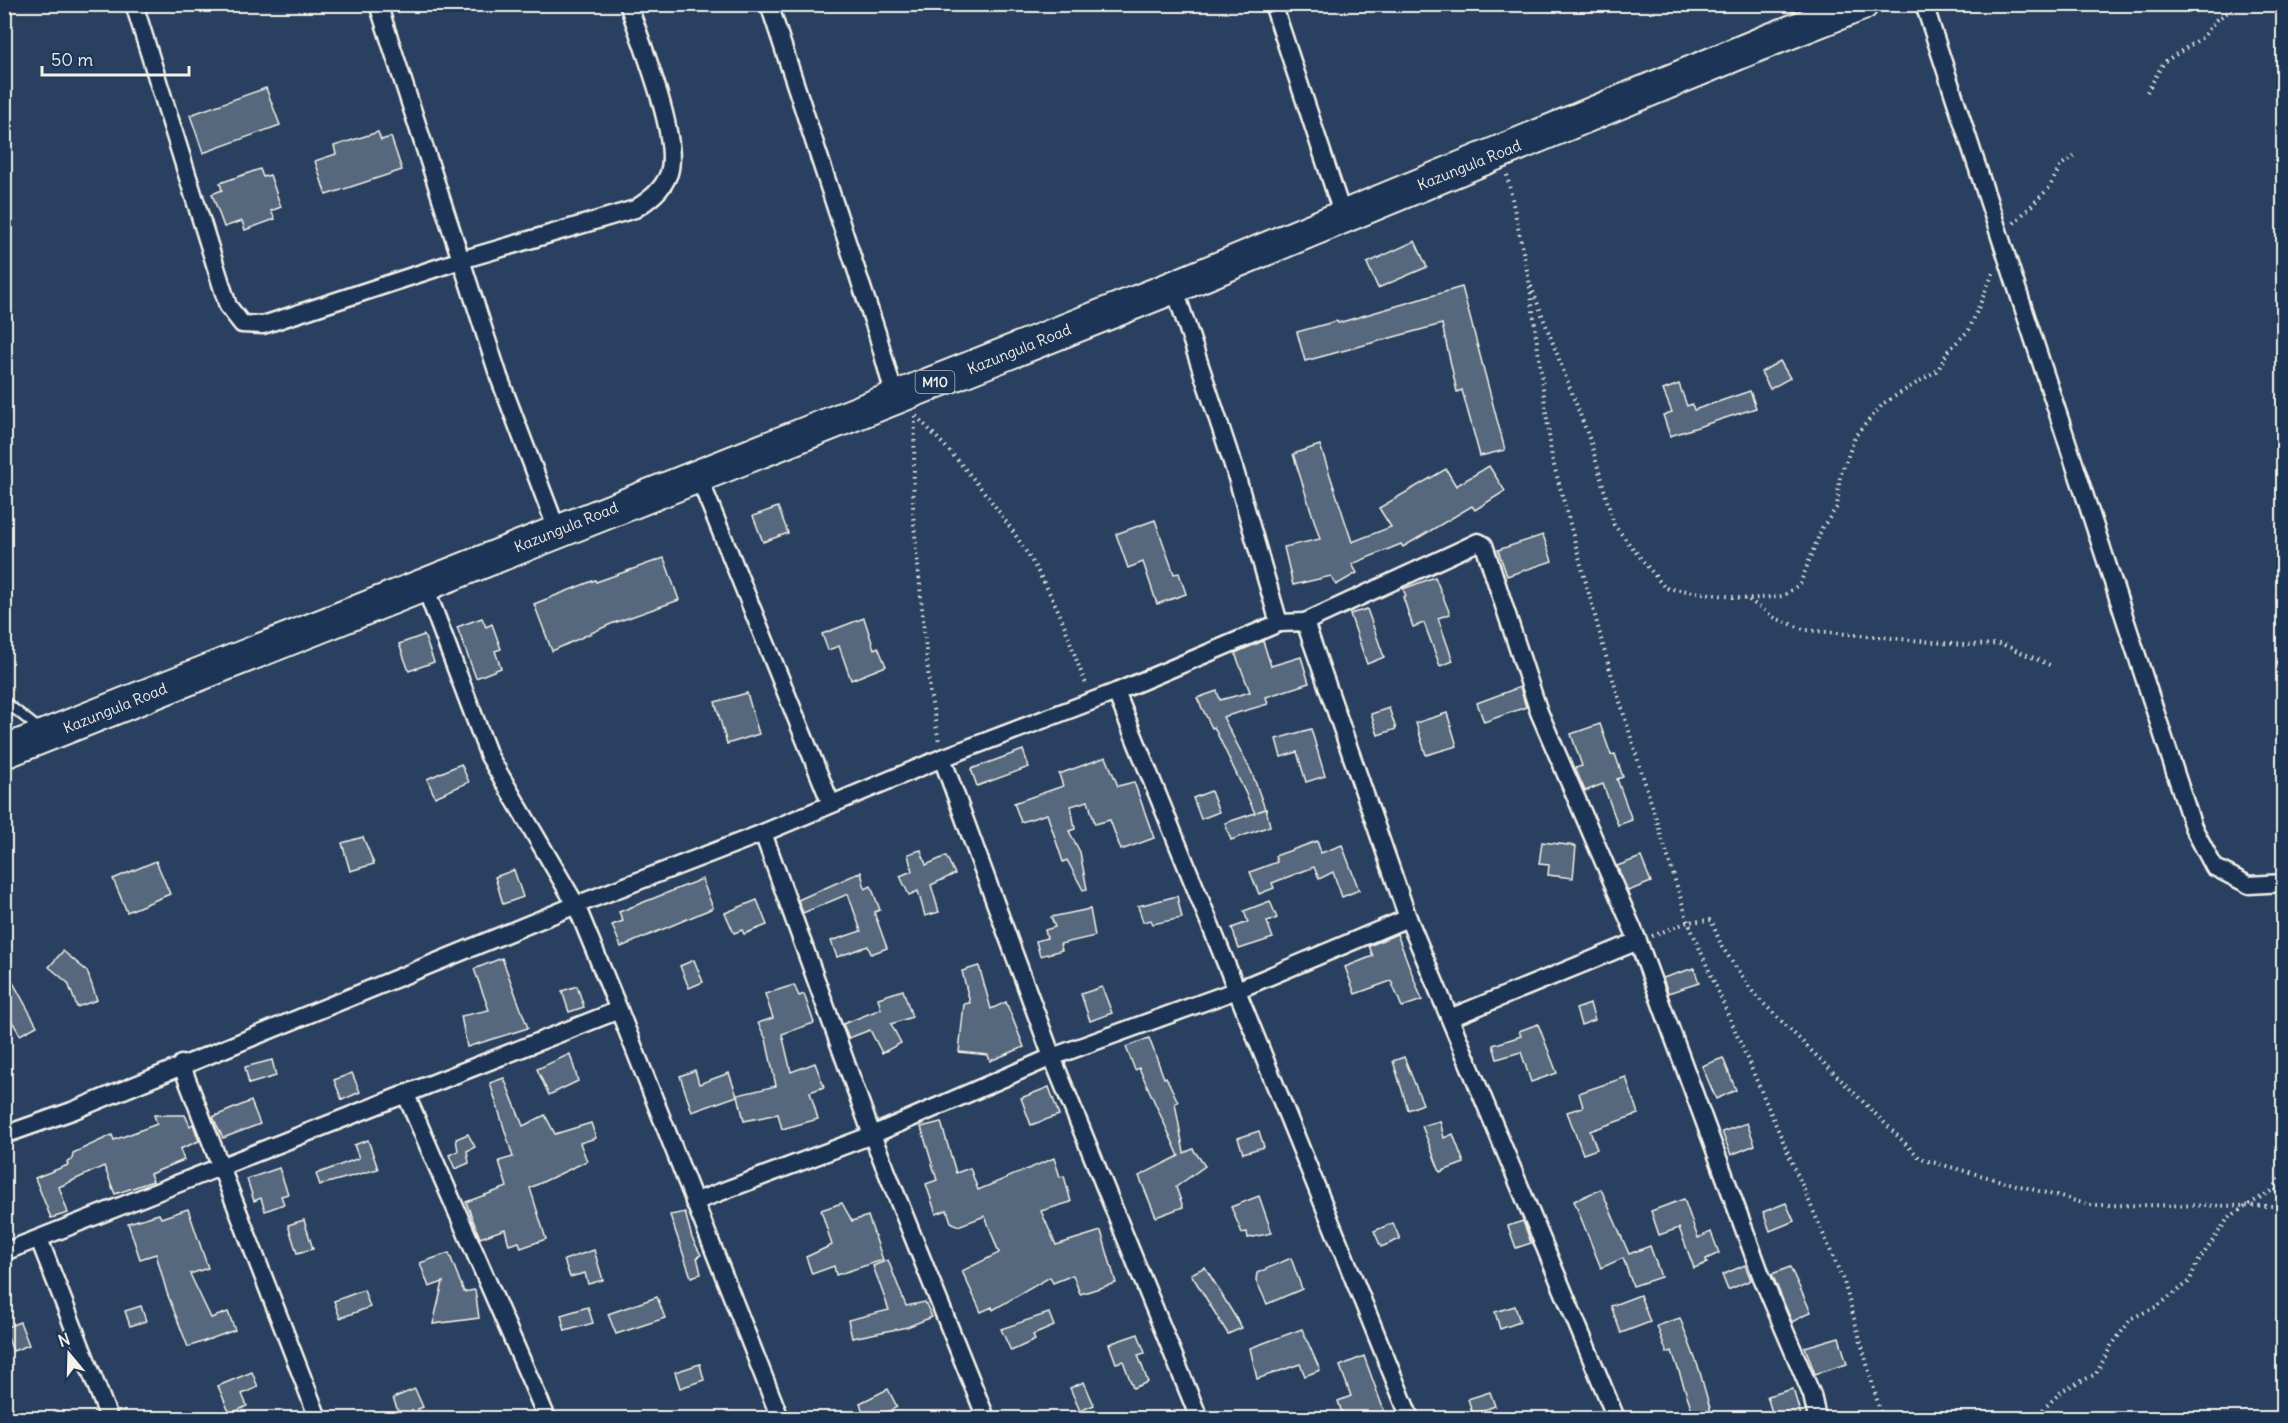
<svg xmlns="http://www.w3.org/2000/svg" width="2288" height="1423" font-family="Delius,sans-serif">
<rect width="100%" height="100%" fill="#2a4060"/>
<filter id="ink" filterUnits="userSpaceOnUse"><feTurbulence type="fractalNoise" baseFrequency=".0167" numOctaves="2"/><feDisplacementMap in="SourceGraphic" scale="12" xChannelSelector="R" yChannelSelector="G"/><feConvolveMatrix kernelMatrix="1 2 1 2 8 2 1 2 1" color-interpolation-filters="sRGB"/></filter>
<g filter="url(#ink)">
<g fill="#56677d" stroke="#f4f1e8" stroke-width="1.5">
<polygon points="266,88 280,125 203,153 190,115"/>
<polygon points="378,132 381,140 391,137 402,170 326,195 315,161 336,154 334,146"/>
<polygon points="260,169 263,177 270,175 281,207 271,211 275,219 245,230 242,221 224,227 212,194 222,190 220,183"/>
<polygon points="1415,241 1427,267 1378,288 1367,263"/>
<polygon points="1462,287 1505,450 1480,456 1462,390 1457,392 1442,324 1305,361 1297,332 1337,321 1338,323"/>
<polygon points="1780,361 1790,378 1770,389 1761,372"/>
<polygon points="1679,384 1687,406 1692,404 1694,410 1750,391 1756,408 1670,436 1663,415 1672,412 1663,390"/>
<polygon points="1320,445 1352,542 1391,527 1379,508 1446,469 1456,486 1489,466 1505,491 1475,510 1472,506 1403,547 1401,544 1352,564 1357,573 1336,585 1331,576 1293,585 1284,547 1320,539 1293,454"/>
<polygon points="778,507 788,533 763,542 753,516"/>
<polygon points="1155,520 1174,574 1179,573 1186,594 1157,604 1143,562 1128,568 1116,534"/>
<polygon points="1543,535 1552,561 1507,576 1498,550"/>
<polygon points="664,558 679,600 611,624 552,651 534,604 595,580 596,582"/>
<polygon points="1435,577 1450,614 1438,618 1453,661 1440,666 1424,623 1413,627 1403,597 1406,596 1403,589"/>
<polygon points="1367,609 1384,657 1367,664 1350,614"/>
<polygon points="482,618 486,627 492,624 501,649 495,651 501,668 476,678 457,627"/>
<polygon points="864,618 874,649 878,647 886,666 851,680 839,646 828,650 822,634"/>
<polygon points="424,635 434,662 409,671 399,644"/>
<polygon points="1263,641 1271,666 1301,657 1309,683 1266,697 1268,704 1223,717 1252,773 1265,809 1257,812 1266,809 1270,826 1231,840 1225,823 1255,813 1214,727 1212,728 1197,698 1217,691 1220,700 1250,692 1235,653"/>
<polygon points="1520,687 1526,707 1484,722 1477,703"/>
<polygon points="747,693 759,734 727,744 715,702"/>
<polygon points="1389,708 1396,729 1378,735 1371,714"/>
<polygon points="1447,713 1457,746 1426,755 1416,723"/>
<polygon points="1600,724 1611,755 1615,754 1623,777 1617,779 1632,820 1618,825 1603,784 1585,791 1575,768 1582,766 1571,734"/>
<polygon points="1311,729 1325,776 1306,782 1297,752 1281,757 1276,739"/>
<polygon points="1023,750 1029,767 977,786 971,769"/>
<polygon points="1106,757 1118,786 1134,782 1154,838 1121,850 1110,820 1095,824 1088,801 1071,806 1075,829 1069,831 1080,852 1087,889 1083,890 1067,860 1063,862 1047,814 1021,822 1014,803 1063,786 1059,774"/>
<polygon points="461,764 469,782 435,797 427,779"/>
<polygon points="1211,791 1219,812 1201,819 1193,798"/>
<polygon points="363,837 374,864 350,871 342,843"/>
<polygon points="1317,841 1321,853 1342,845 1359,890 1342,897 1333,872 1319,879 1314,867 1272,883 1274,888 1259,894 1250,872 1277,862 1275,856"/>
<polygon points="1542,842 1576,846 1573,878 1548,875 1549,865 1539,864"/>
<polygon points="921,850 926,865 946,856 955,874 931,885 939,912 925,916 918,891 909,895 900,876 912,871 908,854"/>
<polygon points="1641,857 1651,882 1628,891 1617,866"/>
<polygon points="156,861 170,894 127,912 113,879"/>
<polygon points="514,870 523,897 503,904 495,877"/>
<polygon points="861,872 865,889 871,886 880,910 874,912 887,948 871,954 868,946 837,957 831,941 861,931 848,894 803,913 798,900"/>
<polygon points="702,879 713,908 621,947 612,925 623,921 619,912"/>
<polygon points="1177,896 1182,918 1153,924 1151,920 1143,922 1138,906"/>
<polygon points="757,900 767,925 744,934 742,930 734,933 725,913"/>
<polygon points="1270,901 1277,918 1267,922 1273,938 1239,949 1232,928 1248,922 1244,911"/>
<polygon points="1090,909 1095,936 1060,944 1062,950 1040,956 1036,941 1047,938 1045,930 1055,927 1051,917"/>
<polygon points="1397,934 1422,1000 1402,1007 1391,981 1355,994 1345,967 1373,956 1369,946"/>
<polygon points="63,951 87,971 97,1000 77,1007 68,983 49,967"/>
<polygon points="502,958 528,1028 467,1047 461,1016 489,1010 474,969"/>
<polygon points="694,960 703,982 689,988 680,966"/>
<polygon points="4,966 37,1026 20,1035 4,1007"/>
<polygon points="979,966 991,1009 1006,1002 1024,1047 990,1061 988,1055 959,1052 964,1004 970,1003 962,971"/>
<polygon points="1694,968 1699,983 1668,993 1663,978"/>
<polygon points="794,985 799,996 804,994 814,1023 782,1034 791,1072 815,1063 824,1087 810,1092 818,1119 782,1129 778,1114 744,1121 738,1095 776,1086 766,1039 758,1023 773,1018 765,994"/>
<polygon points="577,986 584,1007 569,1012 562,991"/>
<polygon points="1102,987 1112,1013 1090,1021 1081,994"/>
<polygon points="903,990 912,1017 891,1024 901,1043 882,1053 870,1030 849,1038 843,1024 881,1009 878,998"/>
<polygon points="1590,1004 1595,1020 1581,1025 1576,1009"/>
<polygon points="1538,1024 1557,1073 1531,1082 1521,1052 1497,1059 1493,1045 1521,1036 1519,1031"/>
<polygon points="1149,1038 1164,1078 1166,1077 1178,1102 1175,1103 1184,1153 1193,1149 1205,1166 1176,1187 1183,1207 1156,1217 1139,1176 1179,1156 1139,1068 1135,1070 1126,1047"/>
<polygon points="570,1054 578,1081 549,1095 537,1069"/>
<polygon points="1404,1057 1423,1104 1408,1110 1393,1061"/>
<polygon points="1723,1058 1736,1090 1716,1099 1702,1066"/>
<polygon points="272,1060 276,1076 249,1084 245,1067"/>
<polygon points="695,1070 699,1084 729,1073 737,1096 692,1112 680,1076"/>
<polygon points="352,1073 360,1092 342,1100 334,1080"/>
<polygon points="1626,1077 1638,1114 1590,1131 1597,1149 1583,1154 1567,1112 1583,1107 1579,1093"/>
<polygon points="504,1078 523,1126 545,1115 555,1134 591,1123 596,1138 580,1143 587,1161 530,1188 546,1239 521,1248 519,1242 509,1245 505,1229 480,1238 466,1202 507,1187 499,1161 513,1157 490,1083"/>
<polygon points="1049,1087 1059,1115 1031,1125 1021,1098"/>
<polygon points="251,1101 260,1124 223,1138 213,1117"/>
<polygon points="154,1115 185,1115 190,1126 193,1124 199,1141 180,1149 184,1160 150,1174 153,1181 115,1194 104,1166 59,1187 68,1213 51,1218 35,1178 68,1165 67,1162 72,1160 73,1153 112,1135 114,1140 157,1124"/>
<polygon points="1440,1121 1444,1138 1453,1134 1464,1163 1440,1172 1422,1126"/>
<polygon points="941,1122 956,1173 970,1168 978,1190 1054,1158 1060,1177 1064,1176 1071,1202 1041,1211 1056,1245 1101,1231 1116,1283 1080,1294 1073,1275 1053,1283 1050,1277 993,1310 992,1307 981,1312 962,1271 999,1253 985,1216 958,1226 951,1222 947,1210 936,1214 926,1184 937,1180 921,1127"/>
<polygon points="1747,1123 1755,1145 1731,1155 1722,1132"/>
<polygon points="1259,1131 1264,1147 1243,1153 1238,1138"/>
<polygon points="468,1134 475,1147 467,1151 469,1163 455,1169 449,1155 458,1151 456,1139"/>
<polygon points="368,1140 378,1169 320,1185 316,1174 359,1158 354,1145"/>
<polygon points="279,1168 288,1194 281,1196 284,1204 265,1211 261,1198 254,1201 247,1179"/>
<polygon points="1601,1189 1629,1254 1650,1246 1661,1277 1633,1286 1623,1258 1601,1268 1574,1201"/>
<polygon points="1259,1196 1272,1233 1248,1238 1247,1232 1242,1233 1231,1207"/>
<polygon points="1684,1199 1698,1238 1711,1232 1719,1253 1706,1259 1707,1263 1694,1268 1679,1228 1659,1235 1651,1211"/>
<polygon points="842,1203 852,1221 868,1216 883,1260 836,1275 834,1266 812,1274 806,1257 832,1245 821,1210"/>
<polygon points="1786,1203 1794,1221 1770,1231 1763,1212"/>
<polygon points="188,1209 208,1268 190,1274 211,1318 228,1312 235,1330 188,1347 167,1293 156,1254 140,1259 128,1223 159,1214 161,1218"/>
<polygon points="685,1212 692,1238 701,1255 697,1257 701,1274 691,1277 670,1215"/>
<polygon points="304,1220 313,1249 297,1253 288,1225"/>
<polygon points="1523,1221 1531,1243 1516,1248 1508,1226"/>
<polygon points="1393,1223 1400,1239 1381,1247 1374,1231"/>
<polygon points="594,1250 603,1280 588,1284 585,1273 570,1277 564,1260"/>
<polygon points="449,1253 464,1292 475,1290 479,1318 433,1324 443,1282 429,1287 420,1263"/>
<polygon points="1291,1258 1302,1289 1267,1304 1256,1280 1257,1273"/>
<polygon points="888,1260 906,1306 925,1302 932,1317 907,1327 852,1338 848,1320 889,1310 873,1266"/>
<polygon points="1745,1265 1751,1280 1728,1290 1722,1275"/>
<polygon points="1205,1267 1242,1328 1228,1334 1191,1274"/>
<polygon points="1790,1267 1811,1312 1792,1322 1772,1274"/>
<polygon points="364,1290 370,1307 340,1318 334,1301"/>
<polygon points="1640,1295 1650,1322 1621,1333 1611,1306"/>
<polygon points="657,1297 665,1318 616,1334 608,1314"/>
<polygon points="141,1306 146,1321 130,1326 125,1311"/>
<polygon points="1515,1306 1520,1322 1500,1329 1495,1312"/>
<polygon points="588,1307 593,1323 565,1331 561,1315"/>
<polygon points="1049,1313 1054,1326 1033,1335 1035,1340 1011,1351 1001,1329"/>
<polygon points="1680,1318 1699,1369 1713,1419 1695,1419 1672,1351 1667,1353 1657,1326"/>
<polygon points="20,1322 29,1345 13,1351 4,1328"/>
<polygon points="1302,1329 1320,1370 1305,1376 1300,1364 1257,1379 1250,1348"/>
<polygon points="1138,1334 1145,1353 1138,1355 1148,1382 1133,1388 1123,1361 1116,1363 1109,1344"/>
<polygon points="1839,1337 1847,1364 1815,1374 1805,1347"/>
<polygon points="1364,1356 1384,1411 1362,1419 1344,1419 1338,1401 1351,1396 1340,1366"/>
<polygon points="700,1364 704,1380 680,1388 675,1372"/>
<polygon points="252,1372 258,1387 242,1394 247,1406 230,1414 218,1386"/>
<polygon points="1084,1382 1094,1405 1080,1411 1070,1388"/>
<polygon points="415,1389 423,1407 418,1409 422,1419 401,1419 393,1398"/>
<polygon points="888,1389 897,1407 874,1419 865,1419 860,1403"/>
<polygon points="1793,1389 1802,1419 1774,1419 1767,1396"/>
<polygon points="1490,1392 1495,1406 1473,1414 1468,1399"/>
</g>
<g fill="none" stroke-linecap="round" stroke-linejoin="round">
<defs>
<polyline id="lane" points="4,701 42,731"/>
<g id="street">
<path d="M134,4L228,306L242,324L263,325L461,260L635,209C649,200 663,190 669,173C680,138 641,42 628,4"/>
<polyline points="378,4 499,377 557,530"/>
<polyline points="769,4 877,333 895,398"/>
<polyline points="1273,4 1343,216"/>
<polyline points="1924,4 2193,827 2214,867 2249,885 2284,883"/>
<polyline points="698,475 831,804"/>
<polyline points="1305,622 1461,550 1478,542 1484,545 1539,712 1638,941 1761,1275 1812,1395 1817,1418"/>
<polyline points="1279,623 1305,622 1408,918 1616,1418"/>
<polyline points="1116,692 1410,1418"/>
<polyline points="942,758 1052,1057 1199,1418"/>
<polyline points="763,833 872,1135 986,1418"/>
<polyline points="619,1010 780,1418"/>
<polyline points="1450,1018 1638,941"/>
<polyline points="181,1064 318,1418"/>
<polyline points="406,1095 547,1418"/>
<polyline points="4,1135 72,1111 576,905 489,756 424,584"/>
<polyline points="694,1202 872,1135 1052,1057 1237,990 1408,918"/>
<polyline points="39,1239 109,1418"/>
<polyline points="4,1252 619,1010 576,905 763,833 942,758 1116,692 1279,623 1235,471 1174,287"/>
</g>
<polyline id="highway" points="4,752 1174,287 1765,42 1862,4"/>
</defs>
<use href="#lane" stroke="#f4f1e8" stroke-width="13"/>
<use href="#street" stroke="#f4f1e8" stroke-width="21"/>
<use href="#highway" stroke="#f4f1e8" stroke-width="36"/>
<g stroke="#f4f1e8" stroke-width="4" stroke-dasharray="1.5 4.5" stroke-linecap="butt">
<polyline points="2147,92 2164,62 2203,37 2216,20 2241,4"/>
<polyline points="1507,175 1529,280 1552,458 1607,660 1688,922 1844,1282 1882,1418"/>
<polyline points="2014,223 2049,188 2061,165 2076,155"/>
<polyline points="1531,286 1591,443 1614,525 1665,588 1748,599 1783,596 1800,584 1822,528 1837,507 1840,476 1856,435 1884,403 1938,370 1948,351 1969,330 1993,273"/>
<polyline points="915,416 913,513 930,692 939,742"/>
<path d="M916,416C973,473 1022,535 1057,608C1069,634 1075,660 1087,686"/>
<polyline points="1749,600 1775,618 1806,630 1964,645 2002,644 2052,666"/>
<polyline points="1652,936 1688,922 1711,920 1722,947 1755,995 1921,1159 2090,1205 2284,1206"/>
<polyline points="2284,1168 2274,1189 2284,1194"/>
<polyline points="2034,1418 2063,1390 2096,1374 2111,1346 2132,1318 2156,1307 2189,1282 2196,1265 2229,1217 2274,1189"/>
</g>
<use href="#lane" stroke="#1d3557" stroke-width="8"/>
<use href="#street" stroke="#1d3557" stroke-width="16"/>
<use href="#highway" stroke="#1d3557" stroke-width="32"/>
</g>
</g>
<g text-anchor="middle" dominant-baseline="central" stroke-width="4.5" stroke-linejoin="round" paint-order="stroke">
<rect fill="#1d3557" stroke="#b4b9bc" stroke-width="1.5" x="915.5" y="371" width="39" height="22" rx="4.5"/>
<g font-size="14" font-weight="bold" fill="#f4f1e8">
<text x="935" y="382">M10</text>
</g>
<g font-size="15" fill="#f4f1e8" stroke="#1d3557">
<text transform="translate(1469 165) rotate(-22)">Kazungula Road</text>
<text transform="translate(1019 349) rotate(-22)">Kazungula Road</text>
<text transform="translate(566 527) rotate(-22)">Kazungula Road</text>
<text transform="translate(115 708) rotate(-22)">Kazungula Road</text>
</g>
</g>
<rect width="2288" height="1423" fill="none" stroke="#1d3557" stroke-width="24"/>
<rect x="12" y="12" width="2264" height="1399" fill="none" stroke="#f4f1e8" stroke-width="2" filter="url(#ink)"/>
<g transform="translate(69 1354) rotate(341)" stroke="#1d3557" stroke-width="4.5" paint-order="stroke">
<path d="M0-4.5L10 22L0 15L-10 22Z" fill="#f4f1e8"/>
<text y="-9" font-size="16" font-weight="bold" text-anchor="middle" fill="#f4f1e8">N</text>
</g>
<path d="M42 66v9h147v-9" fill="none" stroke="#f4f1e8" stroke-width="3"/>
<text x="51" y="66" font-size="18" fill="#f4f1e8" stroke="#1d3557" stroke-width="4.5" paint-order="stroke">50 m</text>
</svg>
